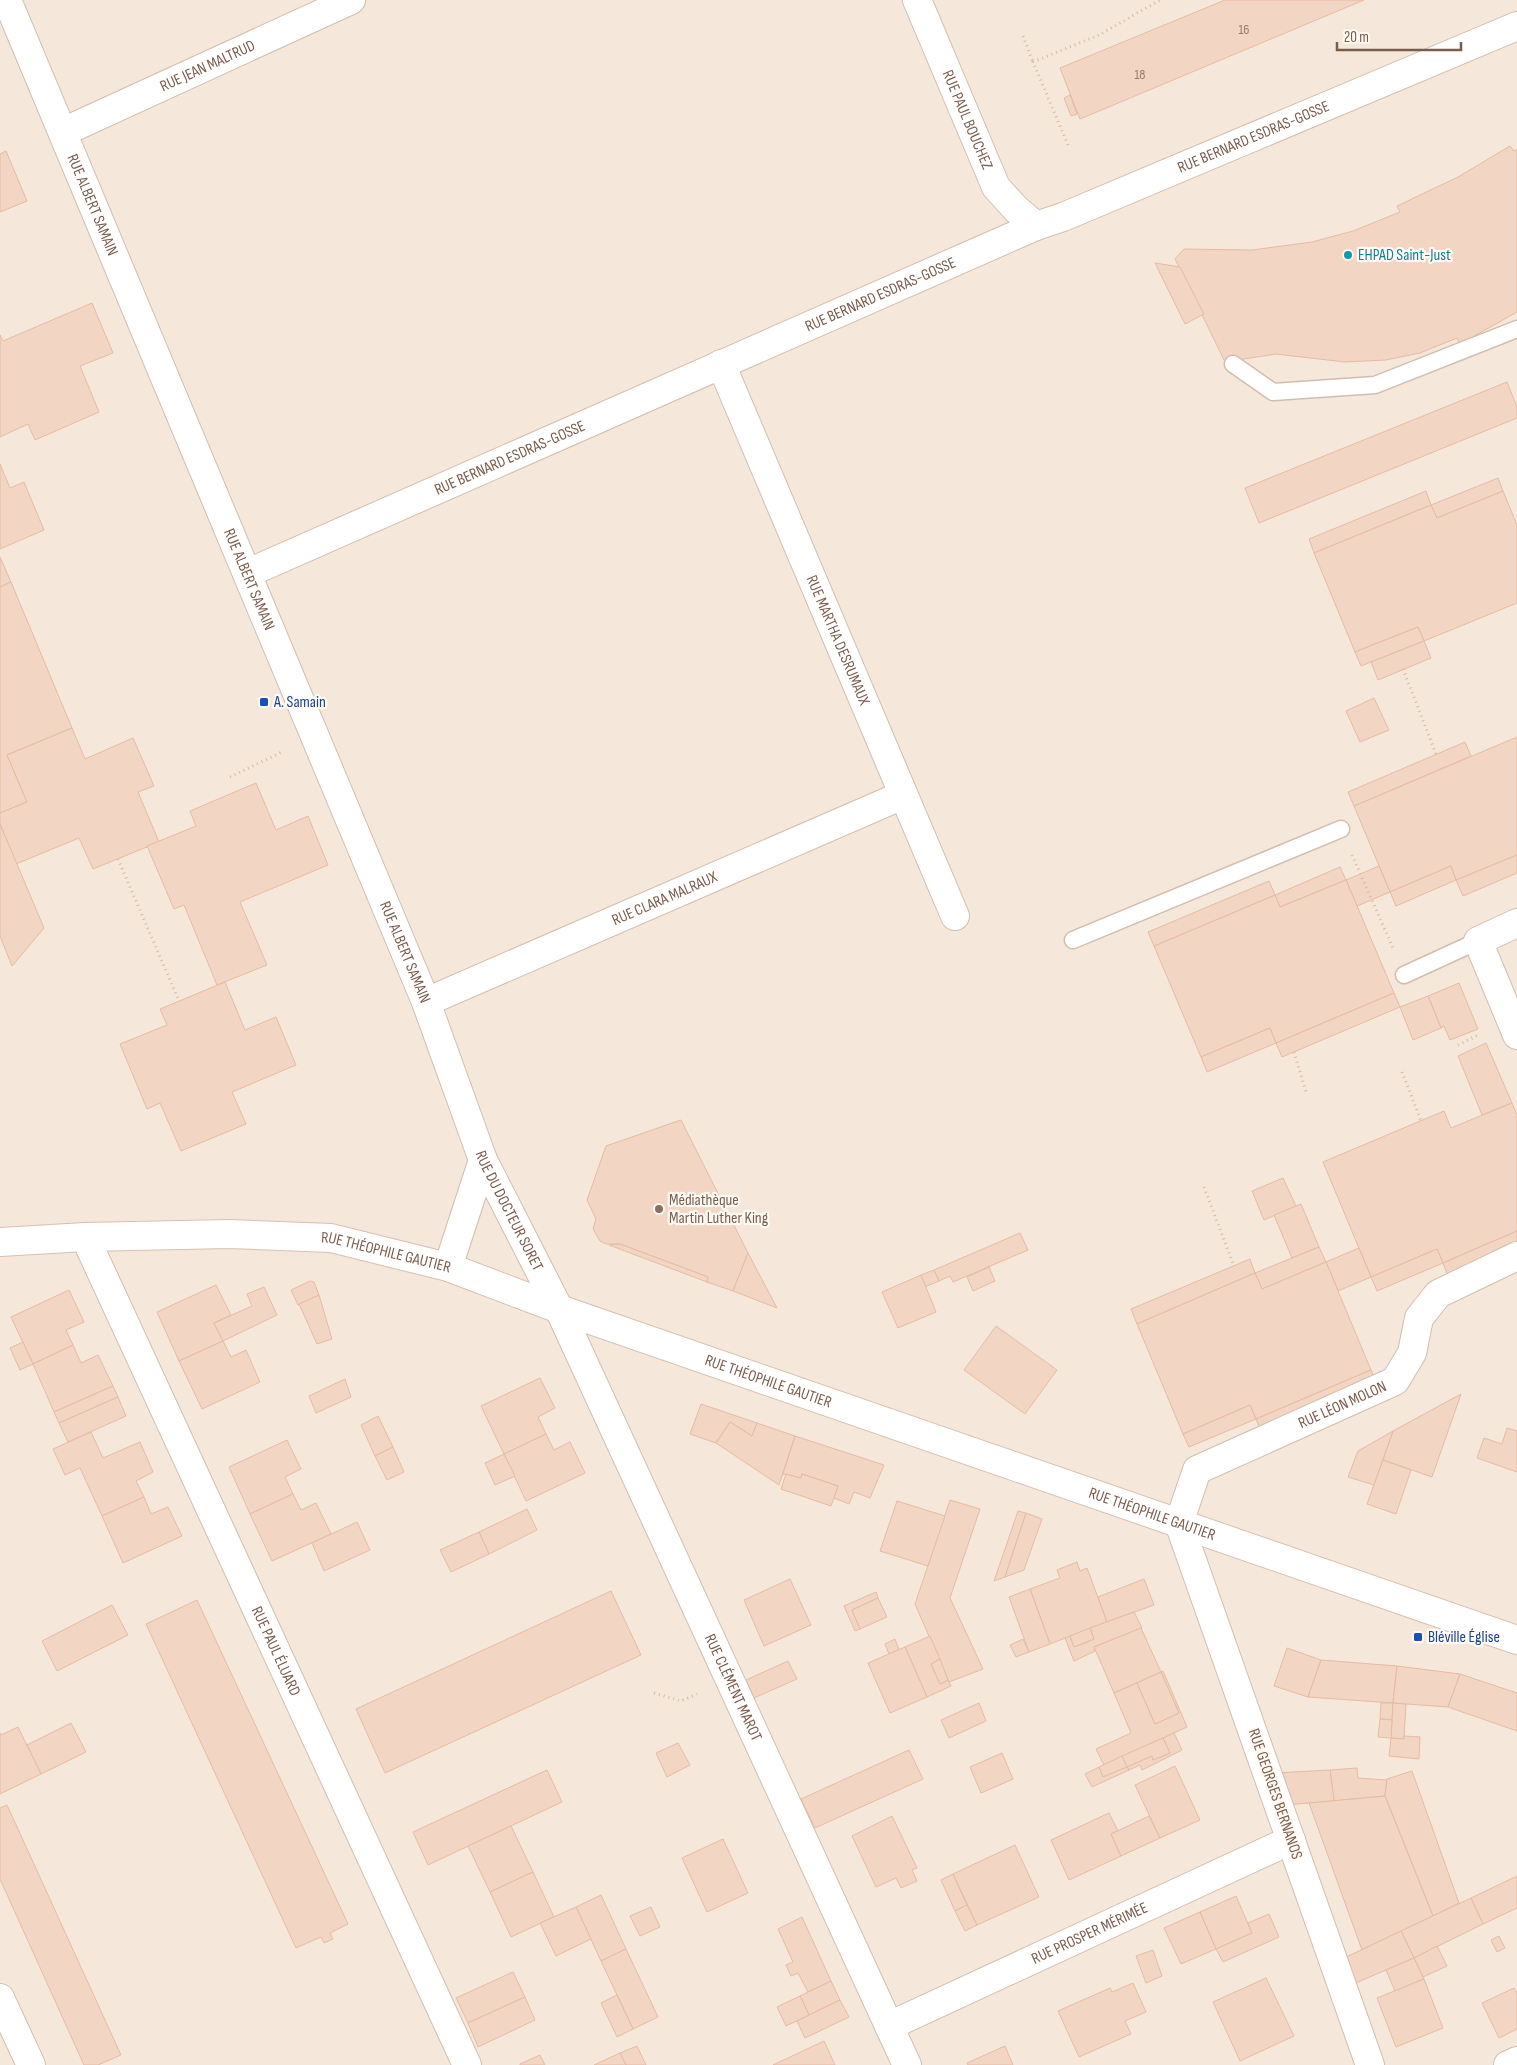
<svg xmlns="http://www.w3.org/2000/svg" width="1517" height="2065" font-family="'Sofia Sans Condensed',sans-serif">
<rect width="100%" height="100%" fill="#fdf6ec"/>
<rect fill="#f5e8da" x="0" y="0" width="1517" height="2065"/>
<g fill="#f3d5c3" stroke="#e6bba3">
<polygon points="1225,0 1364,0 1080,119 1060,68"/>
<polygon points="1070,95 1077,114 1071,116 1064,98"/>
<polygon points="1510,146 1514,151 1517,149 1517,312 1460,344 1457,338 1420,353 1386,360 1345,362 1276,354 1225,362 1175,259 1184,249 1252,250 1312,242 1353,231 1400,212 1397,206 1458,177"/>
<polygon points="6,151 27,201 0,212 0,154"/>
<polygon points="1155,263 1180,267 1204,314 1185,324"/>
<polygon points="92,303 113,353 80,366 99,412 35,440 28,424 0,437 0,335 3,341"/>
<polygon points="1507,382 1517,407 1517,418 1259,523 1245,488"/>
<polygon points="0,464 10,488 24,482 44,530 0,549"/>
<polygon points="1498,478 1503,491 1437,518 1431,505"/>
<polygon points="1426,491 1431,505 1314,553 1309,539"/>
<polygon points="1503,491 1517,525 1517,603 1424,641 1418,627 1355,652 1314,553 1431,505 1437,518"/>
<polygon points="0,557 11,582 0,587"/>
<polygon points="11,582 72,728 7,755 27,802 0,813 0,587"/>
<polygon points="1418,627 1424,641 1361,666 1355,652"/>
<polygon points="1424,641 1431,658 1378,680 1371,662"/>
<polygon points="1374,698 1389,730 1360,742 1346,711"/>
<polygon points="72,728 85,759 133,738 154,786 138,792 159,842 93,869 79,838 16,864 0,824 0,813 27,802 7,755"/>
<polygon points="1517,737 1517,855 1456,880 1451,866 1390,892 1354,806"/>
<polygon points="1465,742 1471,756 1354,806 1348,792"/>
<polygon points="256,783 276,830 308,816 328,865 240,902 267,965 217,985 184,905 174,909 147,846 196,826 190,811"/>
<polygon points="0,824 44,928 12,966 0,936"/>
<polygon points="1517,855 1517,873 1463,896 1456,880"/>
<polygon points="1379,866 1390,892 1357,906 1346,880"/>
<polygon points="1451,866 1456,880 1396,906 1390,892"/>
<polygon points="1340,867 1346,880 1280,907 1275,895"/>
<polygon points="1346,880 1394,993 1276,1043 1270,1028 1201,1057 1154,946 1275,895 1280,907"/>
<polygon points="1269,881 1275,895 1154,946 1148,932"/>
<polygon points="225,982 245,1030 276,1017 296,1065 232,1092 246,1124 181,1151 160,1103 147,1109 120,1044 167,1025 160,1009"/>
<polygon points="1459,983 1478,1029 1450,1040 1444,1026 1441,1028 1428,996"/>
<polygon points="1394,993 1400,1007 1282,1057 1276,1043"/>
<polygon points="1428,996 1441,1028 1413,1040 1400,1007"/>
<polygon points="1270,1028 1276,1043 1207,1072 1201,1057"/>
<polygon points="1486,1043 1512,1103 1482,1115 1458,1056"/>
<polygon points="1512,1103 1517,1115 1517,1231 1443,1263 1437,1249 1371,1277 1323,1162 1444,1111 1451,1128"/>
<polygon points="681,1120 748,1253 733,1291 707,1282 708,1277 620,1244 606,1244 600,1241 593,1229 596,1219 587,1200 606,1146"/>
<polygon points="1283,1178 1296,1206 1264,1220 1252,1191"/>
<polygon points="1301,1204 1319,1247 1292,1258 1274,1215"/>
<polygon points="1517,1231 1517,1249 1449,1278 1443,1263"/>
<polygon points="1020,1233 1028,1250 953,1282 950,1276 939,1281 934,1270"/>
<polygon points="620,1244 708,1277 707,1282 609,1245"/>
<polygon points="1319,1247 1326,1262 1262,1289 1255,1273"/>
<polygon points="1359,1248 1371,1277 1338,1291 1326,1262"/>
<polygon points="1437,1249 1443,1263 1377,1291 1371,1277"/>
<polygon points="748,1253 777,1308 733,1291"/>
<polygon points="1250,1259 1255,1273 1137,1324 1131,1309"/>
<polygon points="1326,1262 1371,1370 1256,1419 1250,1405 1183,1434 1137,1324 1255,1273 1262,1289"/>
<polygon points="989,1267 995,1281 973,1291 967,1277"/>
<polygon points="934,1270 939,1281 925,1287 921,1275"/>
<polygon points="921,1275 936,1312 898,1328 882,1292"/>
<polygon points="310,1281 314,1282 319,1295 298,1305 291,1290"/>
<polygon points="216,1285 231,1315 214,1323 223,1341 179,1361 157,1312"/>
<polygon points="264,1287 277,1315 223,1341 214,1323 252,1306 247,1294"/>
<polygon points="69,1290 84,1322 66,1330 73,1345 33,1364 11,1317"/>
<polygon points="319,1295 332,1339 317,1344 299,1304"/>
<polygon points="996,1326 1057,1370 1025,1414 964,1370"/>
<polygon points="223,1341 231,1357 246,1350 260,1382 202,1409 179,1361"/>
<polygon points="23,1342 33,1364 20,1370 10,1348"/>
<polygon points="73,1345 81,1363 98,1355 113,1386 54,1412 33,1364"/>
<polygon points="1371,1370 1377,1384 1262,1433 1256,1419"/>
<polygon points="540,1378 555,1408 538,1417 546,1434 504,1454 481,1406"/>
<polygon points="345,1379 351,1397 316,1413 309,1396"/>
<polygon points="113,1386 118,1397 59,1423 54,1412"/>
<polygon points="1461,1394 1432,1477 1383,1460 1393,1431"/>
<polygon points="118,1397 126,1416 68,1442 59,1423"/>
<polygon points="701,1404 757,1423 752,1436 730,1422 716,1443 690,1434"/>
<polygon points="1250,1405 1256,1419 1189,1447 1183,1434"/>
<polygon points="378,1416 393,1447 375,1456 361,1425"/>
<polygon points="730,1422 752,1436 757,1423 795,1436 779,1485 716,1443"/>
<polygon points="1507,1428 1517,1431 1517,1472 1477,1458 1484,1438 1502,1444"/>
<polygon points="1393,1431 1374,1485 1348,1477 1358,1451"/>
<polygon points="91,1432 103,1458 140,1442 153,1472 136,1481 144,1497 102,1516 80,1468 65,1475 53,1449"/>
<polygon points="546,1434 554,1450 570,1442 585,1473 526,1501 504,1454"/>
<polygon points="795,1436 884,1465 870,1498 854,1492 849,1504 834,1498 838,1486 802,1474 801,1478 783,1474"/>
<polygon points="287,1440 301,1469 285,1477 293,1494 250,1514 229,1467"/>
<polygon points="393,1447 404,1472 387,1480 375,1456"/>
<polygon points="504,1454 515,1476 495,1485 485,1463"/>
<polygon points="1383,1460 1411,1470 1396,1514 1367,1504"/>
<polygon points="786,1474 801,1478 802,1474 838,1486 831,1506 781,1489"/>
<polygon points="293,1494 301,1510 316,1503 331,1534 272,1561 250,1514"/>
<polygon points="144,1497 151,1514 168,1507 182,1536 123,1563 102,1516"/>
<polygon points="950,1500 980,1509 950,1598 983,1669 949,1682 915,1604"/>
<polygon points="897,1501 945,1516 928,1566 880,1551"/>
<polygon points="527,1509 537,1530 489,1554 479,1532"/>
<polygon points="1018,1511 1026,1513 1005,1577 994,1581"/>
<polygon points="1026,1513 1042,1519 1024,1570 1005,1577"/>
<polygon points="357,1522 370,1550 324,1571 312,1543"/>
<polygon points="479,1532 489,1554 451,1572 440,1550"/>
<polygon points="1077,1562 1080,1571 1087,1568 1107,1622 1050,1644 1030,1589 1060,1578 1057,1570"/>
<polygon points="790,1579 811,1625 764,1646 744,1600"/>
<polygon points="1144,1579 1154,1605 1107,1622 1098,1597"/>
<polygon points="1030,1589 1050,1644 1029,1652 1009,1597"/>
<polygon points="611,1591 641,1655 385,1773 356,1709"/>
<polygon points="876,1592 878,1598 852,1610 860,1629 855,1631 844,1606"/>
<polygon points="878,1598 887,1617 860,1629 852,1610"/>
<polygon points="197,1600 348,1924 330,1933 333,1939 324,1943 321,1937 296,1948 146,1624"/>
<polygon points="112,1605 128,1635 57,1671 42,1641"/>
<polygon points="1134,1612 1142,1628 1094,1647 1095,1651 1074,1661 1065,1638 1070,1636 1074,1647 1094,1639 1090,1628"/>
<polygon points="1090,1628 1094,1639 1074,1647 1070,1636"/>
<polygon points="1141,1628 1161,1672 1114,1693 1094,1647"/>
<polygon points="930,1636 940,1659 931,1664 940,1684 948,1680 951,1686 927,1697 905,1647"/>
<polygon points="895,1639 899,1650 889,1654 885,1644"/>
<polygon points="1023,1639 1029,1652 1016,1657 1010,1645"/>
<polygon points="905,1647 927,1697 890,1713 868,1663"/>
<polygon points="1287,1648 1321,1660 1308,1697 1274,1686"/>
<polygon points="940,1659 948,1680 940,1684 931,1664"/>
<polygon points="1321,1660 1397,1666 1393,1703 1308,1697"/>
<polygon points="788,1661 797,1679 754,1698 746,1680"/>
<polygon points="1397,1666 1460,1674 1448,1707 1393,1703"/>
<polygon points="1163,1671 1187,1727 1104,1765 1096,1749 1131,1733 1114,1693 1137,1683 1155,1724 1179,1713 1161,1672"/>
<polygon points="1161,1672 1179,1713 1155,1724 1137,1683"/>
<polygon points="1460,1674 1517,1693 1517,1731 1448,1707"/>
<polygon points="979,1703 986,1721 949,1738 941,1720"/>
<polygon points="1381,1703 1393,1703 1392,1720 1380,1719"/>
<polygon points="1393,1703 1406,1704 1404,1739 1391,1738"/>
<polygon points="1380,1719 1392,1720 1391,1738 1378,1737"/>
<polygon points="71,1723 86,1752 41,1774 27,1745"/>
<polygon points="18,1727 41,1774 0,1794 0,1733 1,1735"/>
<polygon points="1174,1733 1182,1750 1142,1770 1140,1765 1129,1770 1127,1767 1152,1756 1153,1760 1170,1753 1163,1738"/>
<polygon points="1404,1736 1420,1737 1419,1759 1389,1756 1391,1738 1404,1739"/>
<polygon points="1163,1738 1170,1753 1153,1760 1152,1756 1127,1767 1122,1756"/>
<polygon points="678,1743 690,1765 667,1777 656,1753"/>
<polygon points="909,1750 923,1779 815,1828 801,1799"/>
<polygon points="1002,1753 1013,1779 981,1793 970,1767"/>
<polygon points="1122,1756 1127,1767 1103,1777 1099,1767"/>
<polygon points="1175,1766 1200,1820 1160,1838 1135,1785"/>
<polygon points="1099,1767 1103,1777 1127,1767 1129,1770 1092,1787 1085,1774"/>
<polygon points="1357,1768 1358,1778 1387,1780 1385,1796 1334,1801 1330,1770"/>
<polygon points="547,1770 562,1802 428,1865 413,1832"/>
<polygon points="1330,1770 1334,1801 1285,1805 1274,1773"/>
<polygon points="1412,1771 1459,1903 1433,1916 1385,1796 1387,1779"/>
<polygon points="1385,1796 1433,1916 1362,1950 1309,1803"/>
<polygon points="7,1805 121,2055 98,2065 84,2065 0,1879 0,1808"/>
<polygon points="1109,1813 1118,1831 1111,1834 1121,1856 1069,1880 1051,1840"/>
<polygon points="892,1816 917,1868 912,1870 917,1881 901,1888 896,1878 876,1887 852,1836"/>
<polygon points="1149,1816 1160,1838 1121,1856 1111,1834"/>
<polygon points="511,1826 533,1872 490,1892 468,1846"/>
<polygon points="723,1839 748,1893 707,1912 682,1858"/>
<polygon points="1015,1845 1039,1897 977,1925 953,1874"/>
<polygon points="533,1872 554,1917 511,1937 490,1892"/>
<polygon points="953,1874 967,1905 955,1911 941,1880"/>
<polygon points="1517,1876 1517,1908 1483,1924 1471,1898"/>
<polygon points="601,1895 626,1949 601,1961 576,1907"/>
<polygon points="1236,1896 1252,1933 1216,1949 1200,1912"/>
<polygon points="1471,1898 1483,1924 1414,1958 1401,1931"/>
<polygon points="967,1905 977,1925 965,1931 955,1911"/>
<polygon points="576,1907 591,1939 556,1956 540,1923"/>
<polygon points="651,1907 660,1927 640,1936 630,1916"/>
<polygon points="1200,1912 1216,1949 1181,1964 1164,1928"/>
<polygon points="1269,1914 1279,1937 1223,1962 1216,1949 1252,1933 1248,1923"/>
<polygon points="802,1917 831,1981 808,1992 798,1973 791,1976 786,1965 793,1962 778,1929"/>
<polygon points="1401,1931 1414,1958 1351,1985 1342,1959"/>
<polygon points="1499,1936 1505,1948 1497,1952 1491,1940"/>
<polygon points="1437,1946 1447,1966 1423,1977 1414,1958"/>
<polygon points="626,1949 658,2017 633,2029 601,1961"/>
<polygon points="1153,1950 1162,1976 1146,1983 1136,1956"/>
<polygon points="1414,1958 1424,1979 1395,1991 1386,1970"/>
<polygon points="513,1972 525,1997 468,2023 456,1998"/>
<polygon points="1266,1978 1294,2036 1240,2061 1213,2002"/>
<polygon points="1424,1979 1443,2028 1396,2047 1377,1998"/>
<polygon points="831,1981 840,2000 809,2015 800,1996"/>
<polygon points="1133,1983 1146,2012 1125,2021 1131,2034 1079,2057 1058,2011 1110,1988 1112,1992"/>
<polygon points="1514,1988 1517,1994 1517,2029 1499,2038 1482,2003"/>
<polygon points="617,1995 633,2029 617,2037 601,2003"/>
<polygon points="800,1996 809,2015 786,2026 777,2007"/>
<polygon points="525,1997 535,2020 478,2047 468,2023"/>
<polygon points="840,2000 849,2017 805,2038 797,2021"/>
<polygon points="824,2041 835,2065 773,2065"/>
<polygon points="637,2046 646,2065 626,2065 620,2053"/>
<polygon points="1005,2046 1013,2065 968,2065 967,2063"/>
<polygon points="620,2053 626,2065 594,2065"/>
<polygon points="540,2055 545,2065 520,2065 520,2064"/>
</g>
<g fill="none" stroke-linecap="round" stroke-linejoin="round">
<defs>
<g id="lane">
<polyline points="1233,364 1273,392 1375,385 1517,329"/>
<polyline points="1073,940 1341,829"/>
<polyline points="1404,975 1478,941"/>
</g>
<g id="street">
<path id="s1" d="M7,0L426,1002L483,1160L559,1309L907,2065"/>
<path id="s2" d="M917,0L996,187L1016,209L1036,226"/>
<path id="s3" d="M63,132L351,0"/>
<path id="s4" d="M721,364L955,916"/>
<path id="s5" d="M248,573L1036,226L1063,217L1517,26"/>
<polyline points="1517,923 1478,941 1517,1035"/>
<path id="s6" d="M426,1002L903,795"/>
<path id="s7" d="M85,1237L467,2065"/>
<polyline points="448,1267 483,1160"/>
<polyline points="0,1998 31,2065"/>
<path id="s8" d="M889,2026L1291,1840"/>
<path id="s9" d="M1370,2065L1179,1523L1197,1470L1395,1381L1412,1353L1419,1318L1438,1294L1517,1256"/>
<polyline points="1508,2065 1517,2061"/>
</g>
<g id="secondary">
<path id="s10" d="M0,1242L85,1237L229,1234L331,1238L448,1267L559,1309L1517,1640"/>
</g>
</defs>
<use href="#lane" stroke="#d1beb0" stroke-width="19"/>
<use href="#street" stroke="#d1beb0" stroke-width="30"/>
<use href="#secondary" stroke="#d6c0b0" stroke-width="30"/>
<g stroke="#d9b8a5" stroke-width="3" stroke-dasharray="1 4" stroke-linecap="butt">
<polyline points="1023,36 1033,62"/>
<polyline points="1068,145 1033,62 1099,35 1160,0"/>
<polyline points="1403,669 1436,754"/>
<polyline points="230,777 284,751"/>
<polyline points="1352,855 1393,948"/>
<polyline points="118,859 179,1001"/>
<polyline points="1458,1045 1478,1035"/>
<polyline points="1294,1052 1307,1095"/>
<polyline points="1402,1072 1421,1121"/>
<polyline points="1204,1187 1234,1266"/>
<polyline points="654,1693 681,1701 697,1694"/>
</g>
<use href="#lane" stroke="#fff" stroke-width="16"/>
<use href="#street" stroke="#fff" stroke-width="28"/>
<use href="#secondary" stroke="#fff" stroke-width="28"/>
</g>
<circle fill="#0f9aa8" stroke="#fffaf3" stroke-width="2" cx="1348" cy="255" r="5"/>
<g fill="#1a4fb4" stroke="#fffaf3" stroke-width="2">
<rect x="259" y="697" width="10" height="10" rx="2.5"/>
<rect x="1413" y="1632" width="10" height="10" rx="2.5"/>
</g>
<circle fill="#8d6e63" stroke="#fffaf3" stroke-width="2" cx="659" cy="1209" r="5"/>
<g text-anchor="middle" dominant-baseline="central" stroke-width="4.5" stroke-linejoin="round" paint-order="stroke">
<g font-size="14" fill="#987a6a">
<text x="1244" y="29">16</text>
<text x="1140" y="74">18</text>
</g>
<g font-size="16" fill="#7a5c4d" stroke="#fffaf3">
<text stroke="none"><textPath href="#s3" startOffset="159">RUE JEAN MALTRUD</textPath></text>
<text stroke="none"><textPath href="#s2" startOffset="130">RUE PAUL BOUCHEZ</textPath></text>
<text stroke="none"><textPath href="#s5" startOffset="1096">RUE BERNARD ESDRAS-GOSSE</textPath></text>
<text stroke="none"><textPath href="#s1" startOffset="222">RUE ALBERT SAMAIN</textPath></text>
<text stroke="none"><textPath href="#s5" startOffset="691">RUE BERNARD ESDRAS-GOSSE</textPath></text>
<text stroke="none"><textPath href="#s5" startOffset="286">RUE BERNARD ESDRAS-GOSSE</textPath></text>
<text stroke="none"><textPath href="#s1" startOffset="628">RUE ALBERT SAMAIN</textPath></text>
<text stroke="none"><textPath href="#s4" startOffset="300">RUE MARTHA DESRUMAUX</textPath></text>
<text stroke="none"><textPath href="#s6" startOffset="260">RUE CLARA MALRAUX</textPath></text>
<text stroke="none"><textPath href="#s1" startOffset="1032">RUE ALBERT SAMAIN</textPath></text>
<text stroke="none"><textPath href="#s1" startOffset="1311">RUE DU DOCTEUR SORET</textPath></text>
<text stroke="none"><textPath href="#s10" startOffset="388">RUE THÉOPHILE GAUTIER</textPath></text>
<text stroke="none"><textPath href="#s10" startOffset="792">RUE THÉOPHILE GAUTIER</textPath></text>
<text stroke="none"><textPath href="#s9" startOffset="790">RUE LÉON MOLON</textPath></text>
<text stroke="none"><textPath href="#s10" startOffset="1198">RUE THÉOPHILE GAUTIER</textPath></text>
<text stroke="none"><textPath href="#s7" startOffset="456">RUE PAUL ÉLUARD</textPath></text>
<text stroke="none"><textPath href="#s1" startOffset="1838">RUE CLÉMENT MAROT</textPath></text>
<text transform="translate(1275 1794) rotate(71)">RUE GEORGES BERNANOS</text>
<text stroke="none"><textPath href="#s8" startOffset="221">RUE PROSPER MÉRIMÉE</textPath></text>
</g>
<g font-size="16" fill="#0d838f" stroke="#fffaf3" text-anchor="start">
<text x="1358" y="255">EHPAD Saint-Just</text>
</g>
<g font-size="16" fill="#164399" stroke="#fffaf3" text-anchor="start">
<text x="274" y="702">A. Samain</text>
<text x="1428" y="1637">Bléville Église</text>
</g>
<g font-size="16" fill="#785e54" stroke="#fffaf3" text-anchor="start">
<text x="669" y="1200">Médiathèque<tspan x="669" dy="18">Martin Luther King</tspan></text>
</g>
</g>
<path d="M1337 42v8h124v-8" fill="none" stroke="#7a5c4d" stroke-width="2.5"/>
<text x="1344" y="42" font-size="15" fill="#7a5c4d" stroke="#fffaf3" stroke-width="4" paint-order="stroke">20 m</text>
</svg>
